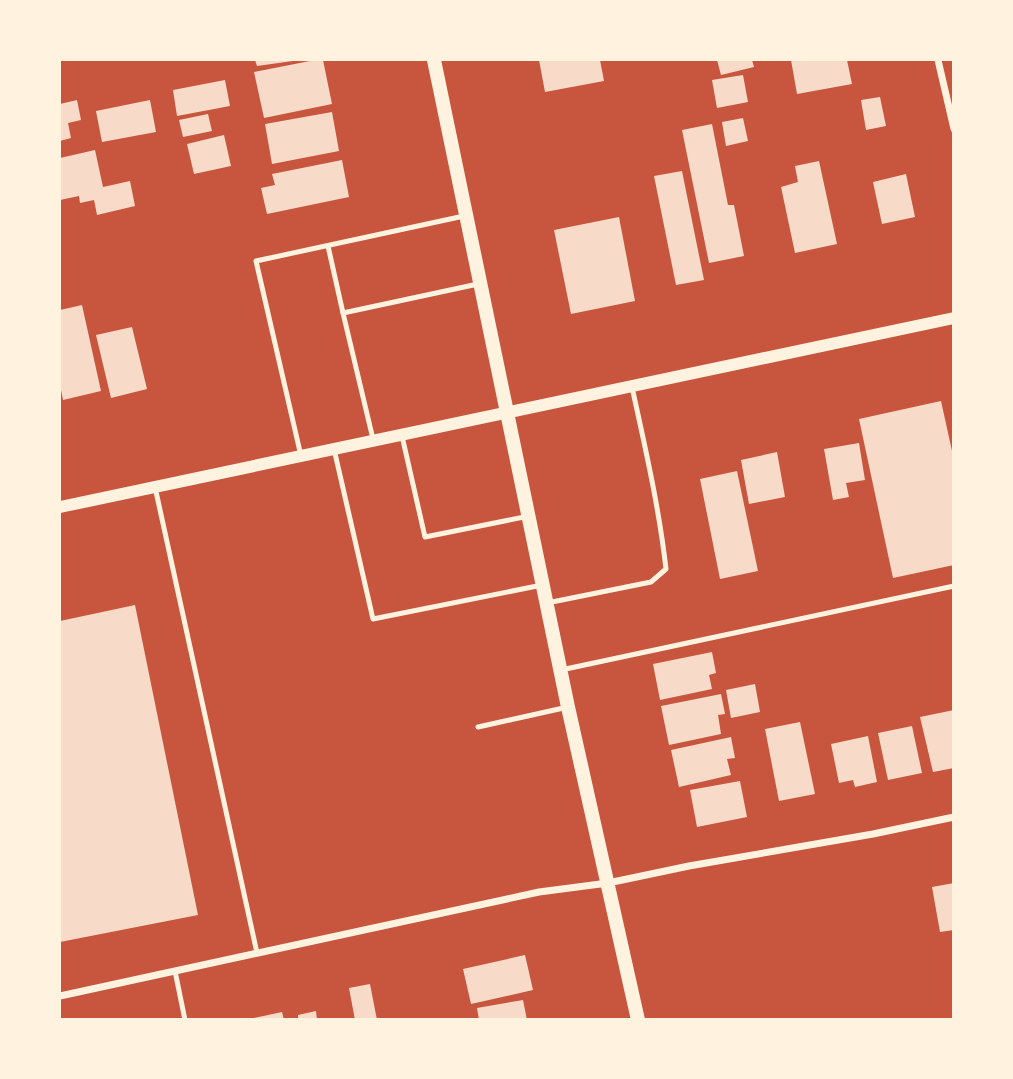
<svg xmlns="http://www.w3.org/2000/svg" width="1013" height="1079" font-family="Ubuntu,sans-serif">
<rect width="100%" height="100%" fill="#c8553d"/>
<g fill="#f7dbc8">
<polygon points="255,60 293,60 293,61 257,66"/>
<polygon points="315,60 323,60 332,104 264,118 254,72"/>
<polygon points="539,60 600,60 604,81 545,92"/>
<polygon points="717,60 752,60 754,67 721,75"/>
<polygon points="791,60 847,60 852,84 797,94"/>
<polygon points="743,75 748,102 717,108 712,80"/>
<polygon points="225,80 230,106 177,116 173,90"/>
<polygon points="880,97 886,126 866,130 861,100"/>
<polygon points="77,100 81,120 68,123 71,138 60,141 60,104"/>
<polygon points="150,100 156,132 102,142 96,111"/>
<polygon points="332,112 339,151 272,164 265,124"/>
<polygon points="208,114 212,131 183,137 179,120"/>
<polygon points="743,118 748,141 726,146 722,122"/>
<polygon points="712,124 728,205 734,205 744,256 709,263 682,130"/>
<polygon points="224,135 231,166 194,174 187,144"/>
<polygon points="95,150 103,187 130,181 135,206 97,215 94,200 80,203 79,196 60,200 60,158"/>
<polygon points="342,160 349,197 267,214 261,188 275,185 272,174"/>
<polygon points="819,161 837,244 795,253 781,187 798,182 795,166"/>
<polygon points="682,171 704,280 676,285 654,176"/>
<polygon points="906,174 915,217 882,224 873,182"/>
<polygon points="619,217 635,301 571,314 554,230"/>
<polygon points="82,305 101,391 63,400 60,385 60,310"/>
<polygon points="132,327 147,389 111,398 96,335"/>
<polygon points="941,401 954,460 954,565 893,578 859,419"/>
<polygon points="859,443 865,480 846,483 849,497 833,500 824,449"/>
<polygon points="777,452 785,497 749,504 741,460"/>
<polygon points="737,471 758,571 720,579 700,479"/>
<polygon points="135,605 198,915 60,942 60,621"/>
<polygon points="712,652 716,673 709,675 712,689 660,700 653,664"/>
<polygon points="755,684 760,712 731,718 726,690"/>
<polygon points="721,694 725,714 718,715 721,734 669,745 661,706"/>
<polygon points="954,710 954,768 933,772 920,717"/>
<polygon points="800,722 815,794 779,801 765,729"/>
<polygon points="912,726 922,773 888,780 878,733"/>
<polygon points="868,736 877,782 855,787 853,780 839,783 831,744"/>
<polygon points="731,737 735,758 727,759 731,775 679,787 671,750"/>
<polygon points="740,781 747,817 697,827 690,790"/>
<polygon points="954,883 954,930 940,932 932,887"/>
<polygon points="525,955 533,990 471,1004 463,969"/>
<polygon points="370,984 377,1020 355,1020 349,988"/>
<polygon points="523,1000 527,1020 479,1020 477,1008"/>
<polygon points="316,1011 317,1020 298,1020 298,1015"/>
<polygon points="282,1012 284,1020 254,1020 254,1018"/>
</g>
<g fill="none" stroke-linecap="round" stroke-linejoin="round">
<g stroke="#fff3e0" stroke-width="5">
<polyline points="328,246 343,313"/>
<polyline points="402,436 425,537 529,516"/>
<polyline points="373,439 343,313 478,284"/>
<polyline points="334,449 373,619 542,585"/>
<polyline points="301,456 256,261 464,216"/>
<polyline points="155,487 257,953"/>
<path d="M547,603L651,582L666,569C659,507 645,447 632,387"/>
<polyline points="561,670 954,586"/>
<polyline points="478,727 568,707"/>
<polyline points="175,971 185,1020"/>
</g>
<g stroke="#fff3e0" stroke-width="7">
<polyline points="938,60 954,129"/>
<polyline points="60,996 539,892 608,883 689,866 873,834 954,817"/>
</g>
<polyline stroke="#fff3e0" stroke-width="12" points="60,507 954,318"/>
<polyline stroke="#fff3e0" stroke-width="14" points="434,60 568,707 638,1020"/>
</g>
<rect width="1013" height="1079" fill="none" stroke="#fff3e0" stroke-width="122"/>
</svg>
